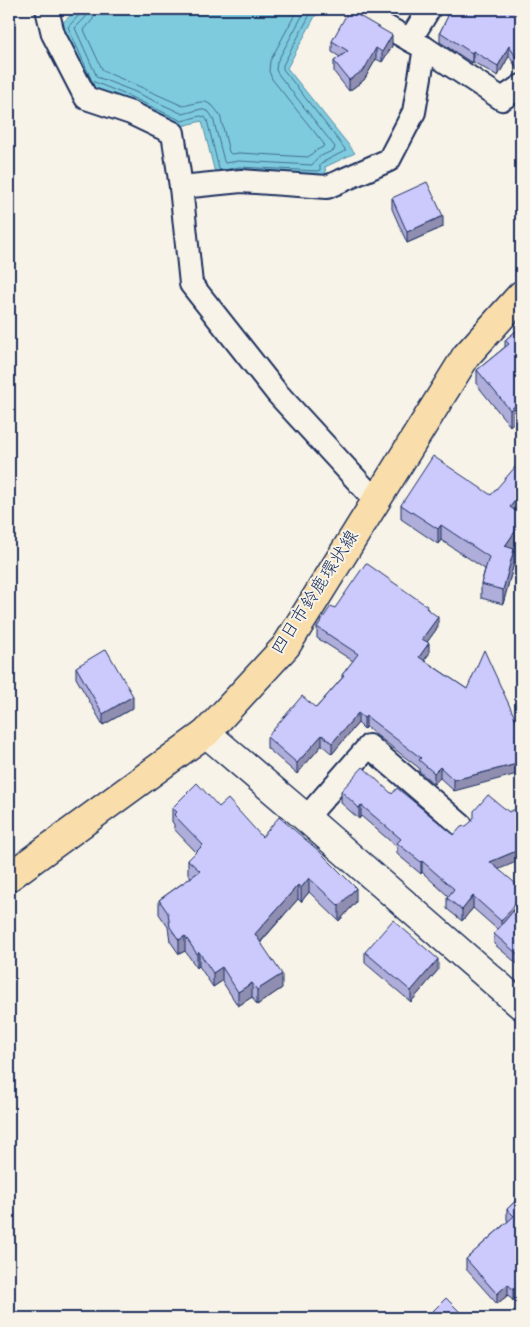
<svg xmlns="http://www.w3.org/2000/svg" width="530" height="1327" font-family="'Indie Flower','Klee One',sans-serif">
<rect width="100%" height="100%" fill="#f7f3e8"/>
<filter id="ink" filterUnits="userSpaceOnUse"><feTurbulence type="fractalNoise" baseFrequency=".02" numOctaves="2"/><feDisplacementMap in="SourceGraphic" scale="10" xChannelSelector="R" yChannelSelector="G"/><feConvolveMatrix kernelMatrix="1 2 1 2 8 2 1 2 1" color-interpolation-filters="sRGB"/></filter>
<g filter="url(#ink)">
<polygon fill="#7ecbdd" stroke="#568daa" points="78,9 319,9 287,68 355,153 325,167 326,174 317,176 216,177 202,121 182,126 129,102 88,86 61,24"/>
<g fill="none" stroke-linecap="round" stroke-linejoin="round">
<g stroke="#436d91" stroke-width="1">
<polyline points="81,9 80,14 68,27 92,81 131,97 182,121 200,116 205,117 207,120 219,169 221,170"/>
<polyline points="88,9 86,17 75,28 97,77 133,91 183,114 201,109 209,112 213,118 224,161 225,163 239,161 312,165 319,157 334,150 335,147 279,75 276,70 277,62 306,9"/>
<polyline points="95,9 93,19 84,30 103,71 136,85 183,106 200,102 206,102 213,106 220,115 229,152 231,154 240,153 308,157 315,151 323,147 324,144 272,79 269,71 270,61 298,9"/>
<polyline points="224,170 239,167 317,171 320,170 320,165 323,162 345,151 345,149 283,69 283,65 313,9"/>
</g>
<defs>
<g id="street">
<polyline points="47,9 53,34 86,98 131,113 173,133 181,187 191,284 277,393 376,501"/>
<polyline points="361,9 360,12 410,40"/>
<polyline points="429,9 410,40 425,48 502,99 521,86"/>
<polyline points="181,187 241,181 327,187 389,160 414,112 425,48"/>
<polyline points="306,818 369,746 461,825"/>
</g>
<polyline id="secondary" points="206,733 306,818 521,1005"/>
<polyline id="primary" points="9,877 206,733 286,646 466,356 521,295"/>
</defs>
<use href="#street" stroke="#1b2f5e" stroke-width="26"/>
<use href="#secondary" stroke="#1b2f5e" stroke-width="31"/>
<use href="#primary" stroke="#1b2f5e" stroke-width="31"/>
<use href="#street" stroke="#f7f3e8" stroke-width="22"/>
<use href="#secondary" stroke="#f7f3e8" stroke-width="28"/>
<use href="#primary" stroke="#f9deab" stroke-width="28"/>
</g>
<g fill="#afadd9" stroke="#1b2f5e">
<polygon points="444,9 521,9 521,73 520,73 509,56 498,76 473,62 472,63 440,42 440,32 448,17 444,14"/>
<polygon points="332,41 392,46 382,62 376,59 364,80 349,91 334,72 334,61 340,57 332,52"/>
<polygon points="392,198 443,227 407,243 392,209"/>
<polygon points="521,327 510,426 477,385 477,370 505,347 505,340"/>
<polygon points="521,470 521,508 517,512 521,515 521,537 514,549 514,563 503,604 481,598 481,584 485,569 441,540 438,544 401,519 401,505 491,495"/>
<polygon points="335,608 427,608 438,627 427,642 429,654 424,660 467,689 454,791 440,778 434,784 419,771 419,768 366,727 364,729 358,723 332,754 322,745 297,774 267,748 267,737 316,708 342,678 342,675 353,661 317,638 317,627"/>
<polygon points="76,667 133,708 103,725 76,678"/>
<polygon points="341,791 392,794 454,835 499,869 518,913 521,916 521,967 494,944 494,934 498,930 473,908 462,921 447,909 447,898 448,896 422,872 421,874 397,854 397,847 361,816 359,819 341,803"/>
<polygon points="219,807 356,902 339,921 309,892 301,902 298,899 261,942 282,988 257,1005 252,997 238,1006 222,981 213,987 199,966 197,968 185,951 179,954 170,941 168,927 159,914 159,900 191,877 188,874 188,860 196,852 174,829 174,824 172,822 172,808"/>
<polygon points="365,952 438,970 411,1002 365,963"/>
<polygon points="521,1196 521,1307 514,1299 513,1301 508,1295 497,1304 466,1269 466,1259 508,1221 507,1220 507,1209"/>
</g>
<g fill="#8f8db0" stroke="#1b2f5e">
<polygon points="392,35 392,46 382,62 382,52"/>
<polygon points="509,46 509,56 498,76 498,66"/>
<polygon points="376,48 376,59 364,80 349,91 349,80"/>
<polygon points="473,51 473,62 472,63 472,53"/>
<polygon points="443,216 443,227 407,243 407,232"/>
<polygon points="521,401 521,416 510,426 510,410"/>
<polygon points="521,493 521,508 510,521 510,507"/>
<polygon points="521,523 521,537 505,561 505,546"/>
<polygon points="441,525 441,540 438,544 438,529"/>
<polygon points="514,549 514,563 503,604 503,590"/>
<polygon points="438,617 438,627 422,649 422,639"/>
<polygon points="429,643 429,654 419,667 419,657"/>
<polygon points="133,696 133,708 103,725 103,714"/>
<polygon points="358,713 358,723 332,754 332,743"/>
<polygon points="366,716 366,727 364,729 364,718"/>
<polygon points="322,735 322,745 297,774 297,763"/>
<polygon points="521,763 521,773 454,791 454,780"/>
<polygon points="440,767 440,778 434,784 434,773"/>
<polygon points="361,805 361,816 359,819 359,808"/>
<polygon points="521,849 521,860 490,873 490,862"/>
<polygon points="422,861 422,872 421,874 421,862"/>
<polygon points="309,878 309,892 301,902 301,888"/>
<polygon points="298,885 298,899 255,948 255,934"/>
<polygon points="356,888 356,902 339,921 339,906"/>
<polygon points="473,896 473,908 462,921 462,910"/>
<polygon points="521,897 521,908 501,932 501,921"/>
<polygon points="185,936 185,951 179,954 179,940"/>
<polygon points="199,952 199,966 197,968 197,954"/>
<polygon points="438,959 438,970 411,1002 411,991"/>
<polygon points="222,967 222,981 213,987 213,973"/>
<polygon points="282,974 282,988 257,1005 257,990"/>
<polygon points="252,983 252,997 238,1006 238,992"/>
<polygon points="508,1284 508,1295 497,1304 497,1294"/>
<polygon points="514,1288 514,1299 513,1301 513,1290"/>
</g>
<g fill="#ccc9fc" stroke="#1b2f5e">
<polygon points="450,9 521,9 521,63 520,63 509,46 498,66 473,51 472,53 440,32 451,10"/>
<polygon points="349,10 392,35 382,52 376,48 364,70 349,80 334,61 348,51 332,41"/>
<polygon points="427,182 443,216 407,232 392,198"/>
<polygon points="521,327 521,401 510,410 477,370 509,344 505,340"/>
<polygon points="433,456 491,495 516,466 521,470 521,493 510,507 521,515 521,523 505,546 514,549 503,590 481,584 489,557 441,525 438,529 401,505"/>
<polygon points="366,563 427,606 426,608 438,617 422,639 429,643 419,657 467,689 484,650 521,731 521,763 454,780 440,767 434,773 419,760 421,758 366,716 364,718 358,713 332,743 322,735 297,763 267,737 302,696 316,708 344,676 342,675 358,654 317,627 331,606 335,608"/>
<polygon points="106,649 133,696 103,714 76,667"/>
<polygon points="363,767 392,794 397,788 454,835 461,827 466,826 471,822 474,817 474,811 488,795 509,812 521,806 521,849 490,862 521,888 521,897 501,921 473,896 462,910 447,898 454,889 422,861 421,862 397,843 401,839 361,805 359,808 341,791"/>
<polygon points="197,783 219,807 228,799 262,837 279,817 319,851 356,888 339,906 309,878 301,888 298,885 255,934 282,974 257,990 252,983 238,992 222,967 213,973 199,952 197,954 185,936 179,940 170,927 168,913 159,900 200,871 188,860 203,845 174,815 177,812 172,808"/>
<polygon points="514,910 521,916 521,957 494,934"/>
<polygon points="393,920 438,959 411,991 365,952"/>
<polygon points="521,1196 521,1296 514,1288 513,1290 508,1284 497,1294 466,1259 514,1216 507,1209"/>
<polygon points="446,1298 466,1318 426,1318"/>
</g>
</g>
<g text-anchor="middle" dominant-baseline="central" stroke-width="4" stroke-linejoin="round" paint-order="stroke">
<g font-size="18" fill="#1b2f5e" stroke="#f7f3e8">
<text transform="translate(316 593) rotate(-57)">四日市鈴鹿環状線</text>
</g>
</g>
<rect width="530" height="1327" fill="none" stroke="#f7f3e8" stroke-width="30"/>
<rect x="15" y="15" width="500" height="1297" fill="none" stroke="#1b2f5e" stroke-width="2" filter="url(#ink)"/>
</svg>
